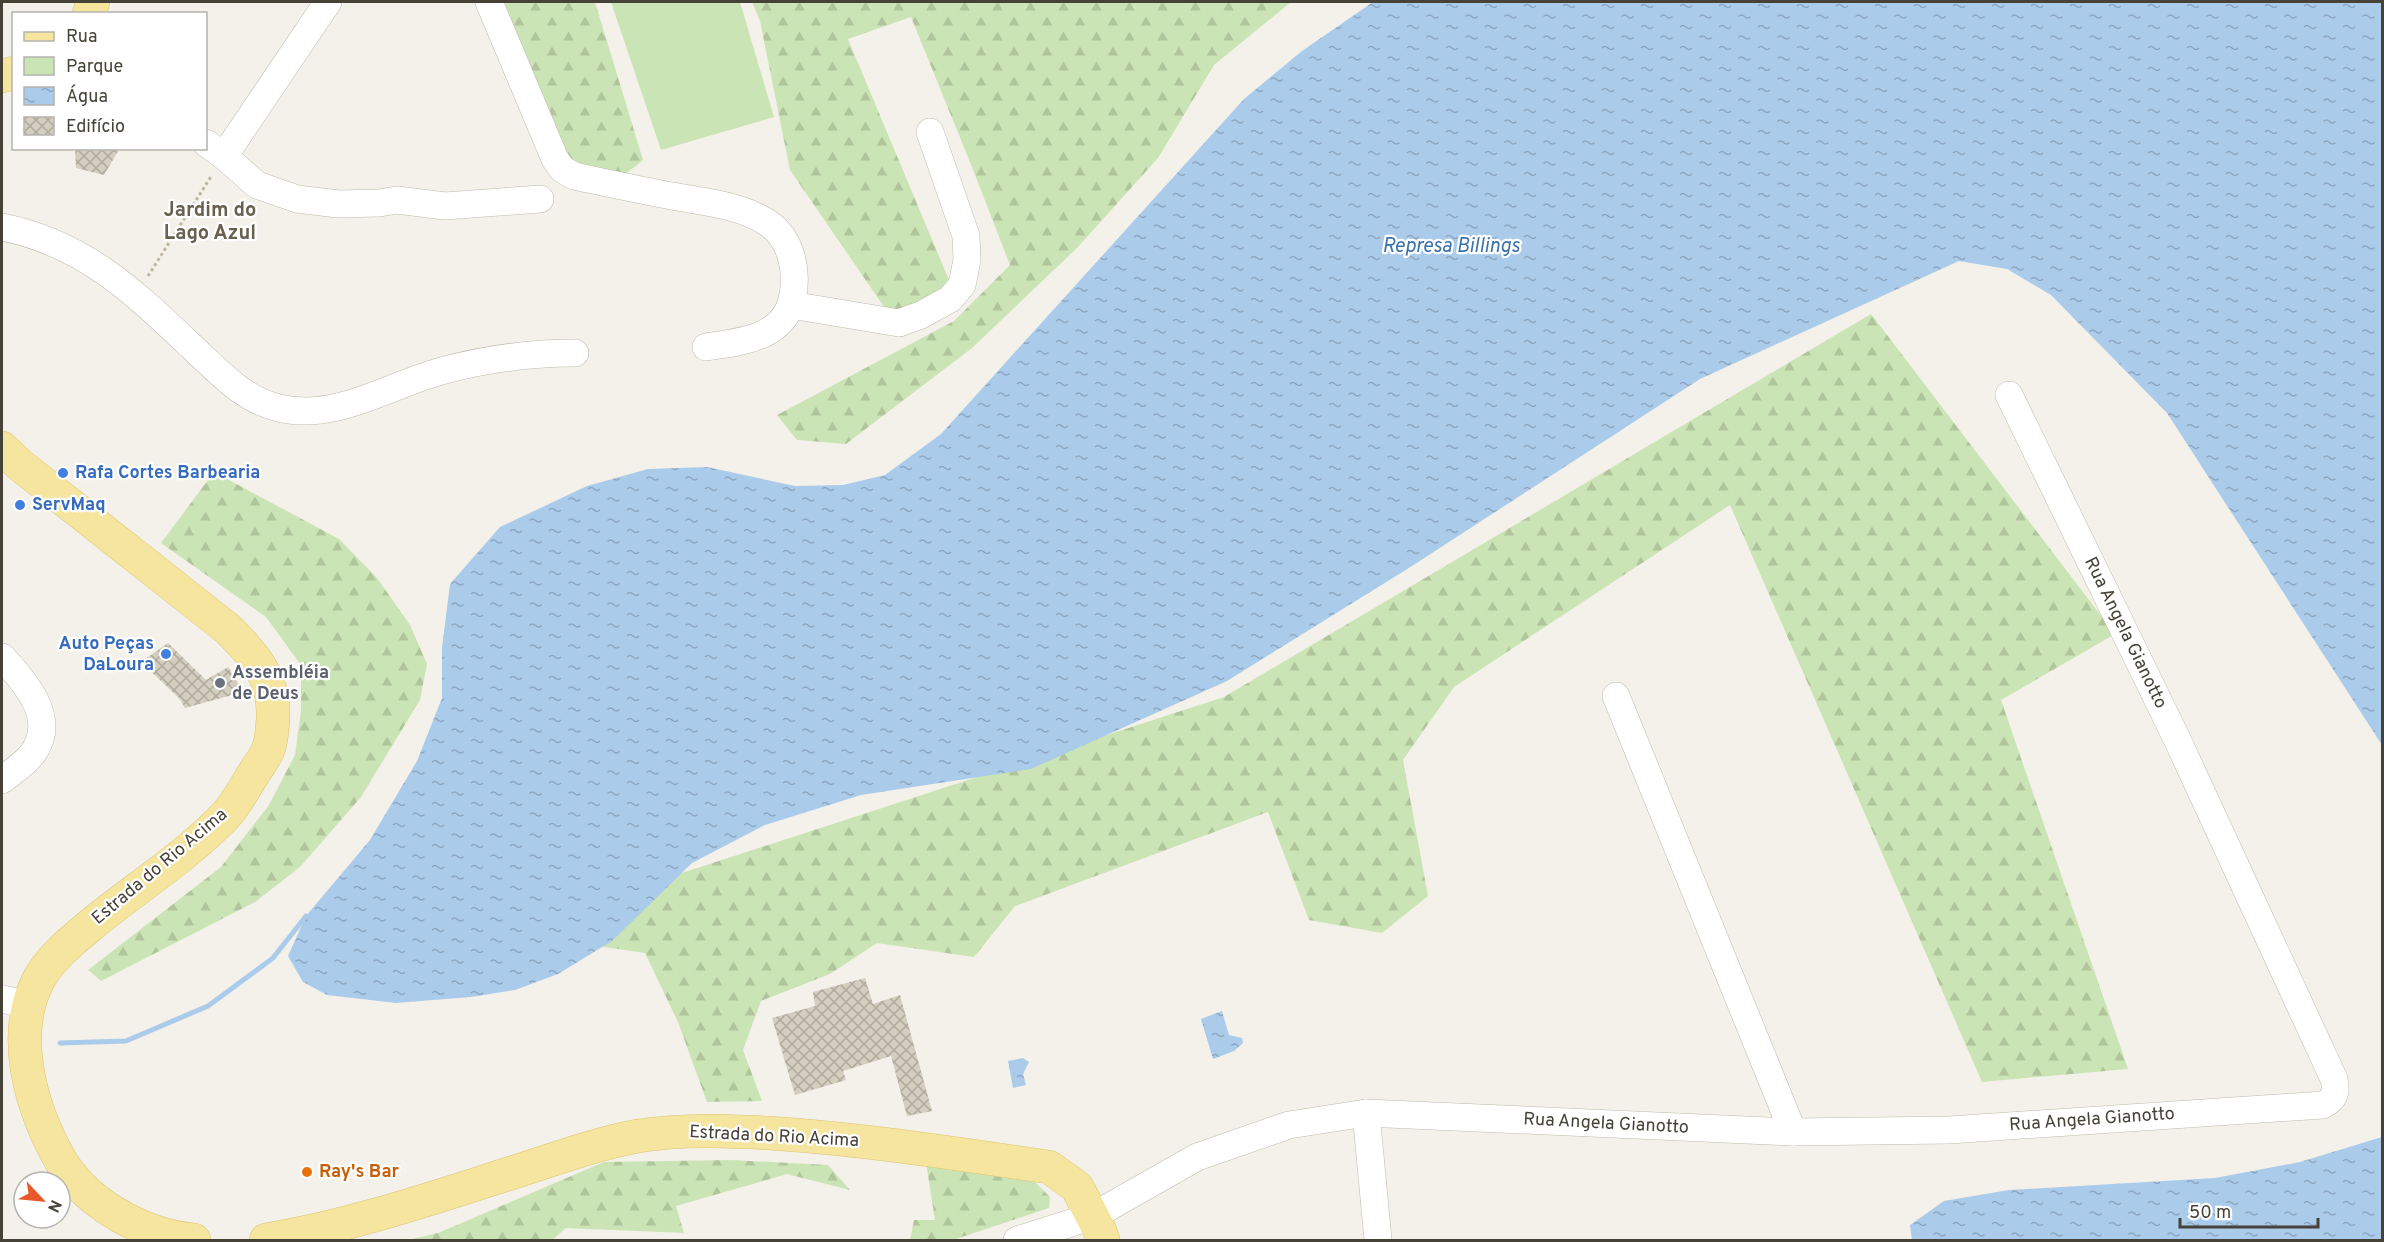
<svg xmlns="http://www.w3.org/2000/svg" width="2384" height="1242" font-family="Overpass,sans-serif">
<defs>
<pattern id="forest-firs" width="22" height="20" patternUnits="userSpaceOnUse" patternTransform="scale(1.5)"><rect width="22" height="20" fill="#cbe4b5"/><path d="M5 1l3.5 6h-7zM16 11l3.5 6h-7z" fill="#b0c59c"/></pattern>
<pattern id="water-ripples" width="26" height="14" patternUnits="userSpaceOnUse" patternTransform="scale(1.5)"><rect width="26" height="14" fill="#abcbeb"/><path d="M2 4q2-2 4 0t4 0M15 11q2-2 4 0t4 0" fill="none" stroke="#8da6bf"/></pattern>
<pattern id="building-cross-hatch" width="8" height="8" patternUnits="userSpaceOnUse" patternTransform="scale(1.5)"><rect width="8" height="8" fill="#d4cec0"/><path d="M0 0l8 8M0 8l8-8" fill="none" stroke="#aea99d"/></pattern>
</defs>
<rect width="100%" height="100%" fill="#f3f1e9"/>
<polygon fill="#cbe4b5" points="611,2 740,2 774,117 661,150"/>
<g fill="url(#forest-firs)">
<polygon points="479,2 595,2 643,160 618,180 557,155"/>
<polygon points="752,2 1291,2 1214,65 1158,158 1077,248 972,348 846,444 797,440 777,415 954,321 1010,265 970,162 911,17 848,39 956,297 902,333 790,170 760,21"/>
<polygon points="1871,314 2115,634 2001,700 2128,1069 1982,1082 1730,505 1454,687 1403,760 1428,896 1382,933 1309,920 1268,812 1015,906 974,957 877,943 830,974 761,1001 743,1050 762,1101 707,1102 678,1022 645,953 598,946 614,895 1224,697"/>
<polygon points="214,472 339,539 377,578 410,625 427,664 420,700 361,797 300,867 255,902 101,981 88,970 221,867 269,805 295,755 301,711 301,665 266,617 161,543"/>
<polygon points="731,1160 828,1165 850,1190 787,1174 676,1206 684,1233 566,1228 552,1240 408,1240 438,1233 604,1162"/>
<polygon points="926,1163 1030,1177 1050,1197 1049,1208 953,1240 910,1240 914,1220 935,1220"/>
</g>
<g fill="url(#water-ripples)">
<polygon points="1373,2 2382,2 2382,745 2167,413 2051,295 2007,269 1959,261 1700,379 1412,566 1227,681 1031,769 861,795 765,825 692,863 612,941 558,974 515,990 471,997 396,1003 327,995 303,982 288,956 306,916 370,840 417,761 442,698 442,648 450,584 500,527 587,486 648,469 707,467 795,486 843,485 885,475 941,434 1244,99 1302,51"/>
<polygon points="1222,1011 1229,1035 1242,1038 1243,1043 1234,1051 1213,1059 1201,1019"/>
<polygon points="1023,1058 1029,1062 1023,1074 1026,1085 1013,1088 1008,1061"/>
<polygon points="2382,1137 2382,1240 1912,1240 1910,1225 1944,1201 2009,1190 2215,1178 2300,1162"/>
</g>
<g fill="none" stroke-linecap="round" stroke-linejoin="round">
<polyline stroke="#abcbeb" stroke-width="5" points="60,1043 126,1041 208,1006 273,958 306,916"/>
</g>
<g fill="url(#building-cross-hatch)">
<polygon points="75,148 120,148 104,175 76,168"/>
<polygon points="168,643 206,680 228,667 243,692 185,708 179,698 141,662"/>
<polygon points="865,978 873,1004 900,995 932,1111 907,1116 891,1056 843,1071 846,1080 795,1095 772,1018 815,1006 813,992"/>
</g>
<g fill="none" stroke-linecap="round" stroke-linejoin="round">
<defs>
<g id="minor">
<path d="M489,2L555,159L562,169L574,176C607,183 639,190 672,196C704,202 741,205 768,223C793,240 798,274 792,300C783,339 738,342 706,347"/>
<polyline points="206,143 224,156 257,185 297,199 338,204 379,203 397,200 445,206 540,199"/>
<polyline points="224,156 328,2"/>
<path d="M2,227C83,243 133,291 191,346C217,370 243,400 279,408C337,422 390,384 445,370C487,359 531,353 575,353"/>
<polyline points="791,305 899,323 921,315 950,299 962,285 967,260 966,236 930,132"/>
<path d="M2,657C25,682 58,718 33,753C25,764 12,772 2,780"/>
<polyline points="1616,696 1793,1132"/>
<polyline points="2,999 29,1005"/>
<polyline points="1366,1113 1378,1240"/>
<path d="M1017,1240L1093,1216L1197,1157L1289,1125L1366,1113L1793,1132L1949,1130L2323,1105C2335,1099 2337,1092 2334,1079L2177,739L2009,395"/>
</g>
<g id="major">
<polyline points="89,14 93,2"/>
<polyline points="2,76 14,73"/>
<path d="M2,448L20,465L228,629C255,656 275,678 273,719C272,729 272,740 268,750C265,758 258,766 254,773C245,787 237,803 226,815C187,856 136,888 92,924C73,940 51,957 39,979C10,1033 30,1104 57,1154C82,1202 141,1235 194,1240"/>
<path d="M266,1240C350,1226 430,1199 511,1173C552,1160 595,1144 638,1136C681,1129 726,1131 769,1133C863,1139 956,1154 1049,1167L1077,1187L1100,1231L1103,1240"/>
</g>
</defs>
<use href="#minor" stroke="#bebaac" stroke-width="28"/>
<use href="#major" stroke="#dbc470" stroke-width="34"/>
<polyline stroke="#bfb69f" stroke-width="3" stroke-dasharray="3 3" stroke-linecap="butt" points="148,276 212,175"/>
<use href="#minor" stroke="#fff" stroke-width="27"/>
<use href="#major" stroke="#f6e59f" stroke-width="33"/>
</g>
<g fill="#3f7fe0" stroke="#fff" stroke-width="2">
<circle cx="63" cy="473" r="6"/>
<circle cx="20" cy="505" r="6"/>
<circle cx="166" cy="654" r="6"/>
</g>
<circle fill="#6b7280" stroke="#fff" stroke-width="2" cx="220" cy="683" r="6"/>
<circle fill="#e8710a" stroke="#fff" stroke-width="2" cx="307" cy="1172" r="6"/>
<g text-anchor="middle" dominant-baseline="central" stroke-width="4.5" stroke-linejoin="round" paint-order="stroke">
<g font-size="18" font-weight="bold" fill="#366cbe" stroke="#fff" text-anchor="start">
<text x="75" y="473">Rafa Cortes Barbearia</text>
<text x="32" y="505">ServMaq</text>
<text x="154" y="644" text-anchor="end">Auto Peças<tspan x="154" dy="21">DaLoura</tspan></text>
</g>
<g font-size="18" fill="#474238" stroke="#fff">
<text transform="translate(2125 633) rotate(64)">Rua Angela Gianotto</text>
<text transform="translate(160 867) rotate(-40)">Estrada do Rio Acima</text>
<text transform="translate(2092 1120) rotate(-4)">Rua Angela Gianotto</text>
<text transform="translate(1606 1124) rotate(3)">Rua Angela Gianotto</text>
<text transform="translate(774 1137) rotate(3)">Estrada do Rio Acima</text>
</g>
<g font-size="18" font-weight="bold" fill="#5b616d" stroke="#fff" text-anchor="start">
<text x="232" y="673">Assembléia<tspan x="232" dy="21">de Deus</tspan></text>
</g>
<g font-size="18" font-weight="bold" fill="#c56008" stroke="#fff" text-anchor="start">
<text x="319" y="1172">Ray's Bar</text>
</g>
<g font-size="20" font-weight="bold" fill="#696150" stroke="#fff">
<text x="210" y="211">Jardim do<tspan x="210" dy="23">Lago Azul</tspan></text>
</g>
<g font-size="20" font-style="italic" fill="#3971ab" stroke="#fff">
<text x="1451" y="247">Represa Billings</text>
</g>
</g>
<rect width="2384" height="1242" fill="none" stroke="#474238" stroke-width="6"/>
<rect x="12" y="12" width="195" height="138" fill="#ffffff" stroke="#b5b3af" stroke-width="1.5"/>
<rect x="24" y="32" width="30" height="9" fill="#f6e59f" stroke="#b5b3af" stroke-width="1.5"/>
<text x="66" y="42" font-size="18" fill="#474238">Rua</text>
<rect x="24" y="57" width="30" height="18" fill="#cbe4b5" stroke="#b5b3af" stroke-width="1.5"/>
<text x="66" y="72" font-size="18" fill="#474238">Parque</text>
<rect x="24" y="87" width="30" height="18" fill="url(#water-ripples)" stroke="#b5b3af" stroke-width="1.5"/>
<text x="66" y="102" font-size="18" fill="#474238">Água</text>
<rect x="24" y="117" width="30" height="18" fill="url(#building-cross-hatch)" stroke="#b5b3af" stroke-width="1.5"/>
<text x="66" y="132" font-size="18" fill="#474238">Edifício</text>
<g transform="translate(42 1200) rotate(116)"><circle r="28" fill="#ffffff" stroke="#b5b3af" stroke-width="1.5"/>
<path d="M0-4.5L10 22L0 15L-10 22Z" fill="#e9582a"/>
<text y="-9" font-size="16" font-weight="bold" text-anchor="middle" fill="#474238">N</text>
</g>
<path d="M2180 1218v9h138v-9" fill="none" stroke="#474238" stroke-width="3"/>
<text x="2189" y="1218" font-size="18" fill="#474238" stroke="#ffffff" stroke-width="4.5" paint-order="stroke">50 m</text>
</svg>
